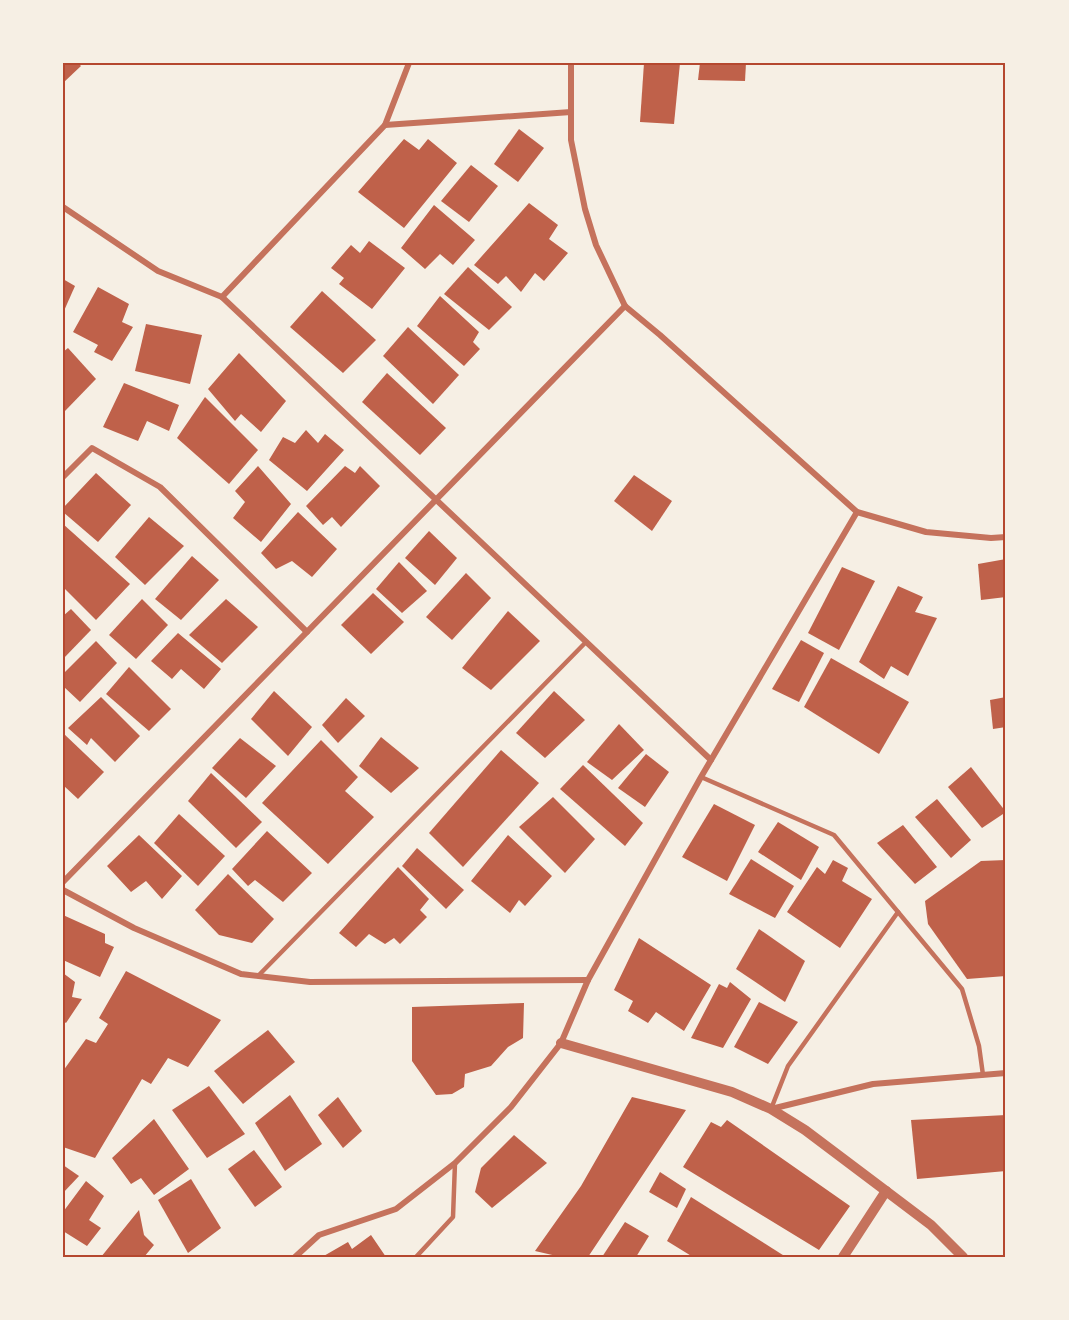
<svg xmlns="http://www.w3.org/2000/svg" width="1069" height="1320" font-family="'Exo 2',sans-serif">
<rect width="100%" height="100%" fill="#f6efe4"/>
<g fill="#bf614a">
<polygon points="63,63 78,63 81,66 63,83"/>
<polygon points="644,63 680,63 674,124 640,122"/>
<polygon points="700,63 746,63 745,81 698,80"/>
<polygon points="519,129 544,148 518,182 494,164"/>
<polygon points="404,139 419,150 428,139 457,163 404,228 358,192"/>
<polygon points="471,165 498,186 469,222 441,201"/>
<polygon points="529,203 558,225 549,239 568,253 544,281 535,273 521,292 506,276 498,284 474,265"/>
<polygon points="434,205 475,240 453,265 440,254 425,269 401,248"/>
<polygon points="369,241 405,268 372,309 339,284 344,278 331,268 351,245 360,253"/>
<polygon points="468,267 512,307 489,330 444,294"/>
<polygon points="63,279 75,286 63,313"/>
<polygon points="98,287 129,304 122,322 133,327 112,361 94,352 98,345 73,332"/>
<polygon points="322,291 376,340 343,373 290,327"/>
<polygon points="440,296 479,332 473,342 480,349 464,366 417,326"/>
<polygon points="146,324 202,335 190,384 135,371"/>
<polygon points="408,327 459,375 433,404 383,356"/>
<polygon points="68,348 96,379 64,412 63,352"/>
<polygon points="239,353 286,401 261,432 241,414 235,421 208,389"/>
<polygon points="387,373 446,428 420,455 362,402"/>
<polygon points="124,383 179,405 169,431 147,421 138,441 103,427"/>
<polygon points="205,397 258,450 229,484 177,438"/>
<polygon points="306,430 318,443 325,434 344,450 307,491 269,460 283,437 295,443"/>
<polygon points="258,466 291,504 261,542 233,518 245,502 235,491"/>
<polygon points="345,466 355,473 360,466 380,486 341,527 332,517 323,525 306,506"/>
<polygon points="96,473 131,505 98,542 63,512 63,508"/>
<polygon points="634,475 672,501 652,531 614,501"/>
<polygon points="298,512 337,549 312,577 292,561 276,569 261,553"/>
<polygon points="149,517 184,546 145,585 115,557"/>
<polygon points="63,524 130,584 96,620 63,587"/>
<polygon points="429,531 457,558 435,585 405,558"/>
<polygon points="192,556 219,580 181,620 155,599"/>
<polygon points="1006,559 1006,597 981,600 978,564"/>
<polygon points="399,562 427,591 402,613 376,589"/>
<polygon points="842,567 875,581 839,650 808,633"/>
<polygon points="466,573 491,598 452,640 426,617"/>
<polygon points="898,586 923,597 915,612 937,618 908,676 891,666 884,679 859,662"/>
<polygon points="373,593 404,622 371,654 341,625"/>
<polygon points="142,599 168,625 136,659 109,635"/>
<polygon points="226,599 258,627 222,663 189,635"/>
<polygon points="71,609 91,630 63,659 63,616"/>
<polygon points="508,611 540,641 491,690 462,668"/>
<polygon points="178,633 221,669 204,689 181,669 172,679 151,661"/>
<polygon points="801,640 824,653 799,702 772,689"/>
<polygon points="96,641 117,663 80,702 63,686 63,674"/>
<polygon points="831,658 909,702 879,754 804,707"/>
<polygon points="129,667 171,709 149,731 106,694"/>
<polygon points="274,691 312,727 288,756 251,719"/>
<polygon points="554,691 585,720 545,758 516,733"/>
<polygon points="101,697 140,736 115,762 91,738 87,745 68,728"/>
<polygon points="1006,697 1006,727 993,729 990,700"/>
<polygon points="346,698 365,716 338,743 322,725"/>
<polygon points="619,724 644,750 612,780 587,762"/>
<polygon points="63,733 104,772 78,799 63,785"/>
<polygon points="381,737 419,768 391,793 359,766"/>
<polygon points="240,738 276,766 246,798 212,768"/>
<polygon points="321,740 358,777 345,791 374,817 328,864 262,803"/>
<polygon points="501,750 539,783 463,867 429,833"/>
<polygon points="646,754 669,772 645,807 618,788"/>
<polygon points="583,765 643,823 625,846 560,789"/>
<polygon points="971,767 1006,812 982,828 948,787"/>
<polygon points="211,773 262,822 236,848 188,801"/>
<polygon points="553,797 595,839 565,873 519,827"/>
<polygon points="937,799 971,840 951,858 915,817"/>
<polygon points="714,804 755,825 727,881 682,857"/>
<polygon points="179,814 225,856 198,886 154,843"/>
<polygon points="778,822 819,847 801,880 758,852"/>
<polygon points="903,825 937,867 915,884 877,843"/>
<polygon points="267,831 312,873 283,902 255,880 248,886 232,869"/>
<polygon points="139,835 182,876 162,899 146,881 131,892 107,866"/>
<polygon points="508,835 552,876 525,906 519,900 510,913 471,881"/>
<polygon points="417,848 464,890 446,909 402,866"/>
<polygon points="751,859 794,886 775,918 729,894"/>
<polygon points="833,860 848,868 842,881 872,899 840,948 787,912 817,867 825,874"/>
<polygon points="1006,860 1006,976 967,979 928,924 925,901 981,861"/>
<polygon points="398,867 429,899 420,910 427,917 400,944 394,938 385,944 369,934 356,947 339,933"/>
<polygon points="228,874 274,919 252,943 219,935 195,910"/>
<polygon points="63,915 105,934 105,943 114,947 100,977 63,960"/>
<polygon points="759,929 805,961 785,1002 736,969"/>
<polygon points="639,938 711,985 684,1031 656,1012 648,1023 628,1011 633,1001 614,990"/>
<polygon points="126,971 221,1020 188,1067 168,1058 151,1084 142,1079 95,1158 63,1147 65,1130 63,1127 63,1071 86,1039 96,1043 108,1024 99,1018"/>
<polygon points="63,973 75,982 72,997 82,999 66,1023 63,1021"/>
<polygon points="730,982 751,999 723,1048 691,1038 719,984 727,988"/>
<polygon points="759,1002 798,1022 768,1064 734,1047"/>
<polygon points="524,1003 523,1038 508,1047 491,1066 465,1074 464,1087 452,1094 436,1095 412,1061 412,1007"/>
<polygon points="268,1030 295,1062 243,1104 214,1071"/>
<polygon points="209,1086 245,1134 207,1158 172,1110"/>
<polygon points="290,1095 322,1144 285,1171 255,1123"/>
<polygon points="338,1097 362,1131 343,1148 318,1115"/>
<polygon points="632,1097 686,1110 588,1257 561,1257 535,1251 581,1186"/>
<polygon points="1006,1115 1006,1171 917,1179 911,1120"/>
<polygon points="154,1119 189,1169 154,1195 141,1178 131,1184 112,1158"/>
<polygon points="727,1120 850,1206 819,1250 683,1167 711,1122 721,1127"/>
<polygon points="514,1135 547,1163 492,1208 475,1192 481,1168"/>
<polygon points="254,1150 282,1187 255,1207 228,1169"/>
<polygon points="63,1165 79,1176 63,1193"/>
<polygon points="660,1172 686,1189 677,1208 649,1192"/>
<polygon points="191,1179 221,1228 188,1253 158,1200"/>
<polygon points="86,1181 104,1196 89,1220 101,1228 87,1246 63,1231 63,1212"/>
<polygon points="691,1197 786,1257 693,1257 667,1241"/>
<polygon points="139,1210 144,1235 154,1245 144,1257 101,1257"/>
<polygon points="625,1222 649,1236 636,1257 602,1257"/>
<polygon points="371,1235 386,1257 322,1257 348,1242 352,1249"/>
</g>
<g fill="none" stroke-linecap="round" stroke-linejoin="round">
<g stroke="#c5725c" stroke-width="4.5">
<polyline points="701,777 834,835 962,989 979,1046 983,1075"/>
<polyline points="258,976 586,642"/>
<polyline points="771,1109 788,1066 898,912"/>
<polyline points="416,1257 453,1217 455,1163"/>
</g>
<g stroke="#c5725c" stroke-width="6">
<polyline points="571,63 571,140 585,209 596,245 625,306 660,335 857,512 926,532 991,538 1006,537"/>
<polyline points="385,125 409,63"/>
<polyline points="63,207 158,271 222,297 711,760"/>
<polyline points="222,297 385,125 571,112"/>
<polyline points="63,477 92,448 160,487 307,632"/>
<polyline points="63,882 625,306"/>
<polyline points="63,890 134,928 241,974 310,982 588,980"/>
<polyline points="771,1109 873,1084 1006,1073"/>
<polyline points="295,1257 319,1235 396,1209 455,1163 511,1107 561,1043 588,980 701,777 857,512"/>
</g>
<g stroke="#c5725c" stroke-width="10">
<polyline points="561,1043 732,1092 771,1109 805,1130 886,1191 931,1225 963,1257"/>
<polyline points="843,1257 886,1191"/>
</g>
</g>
<rect width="1069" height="1320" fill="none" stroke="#f6efe4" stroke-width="129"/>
<rect x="64" y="64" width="940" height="1192" fill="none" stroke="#b5482f" stroke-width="2"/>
</svg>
